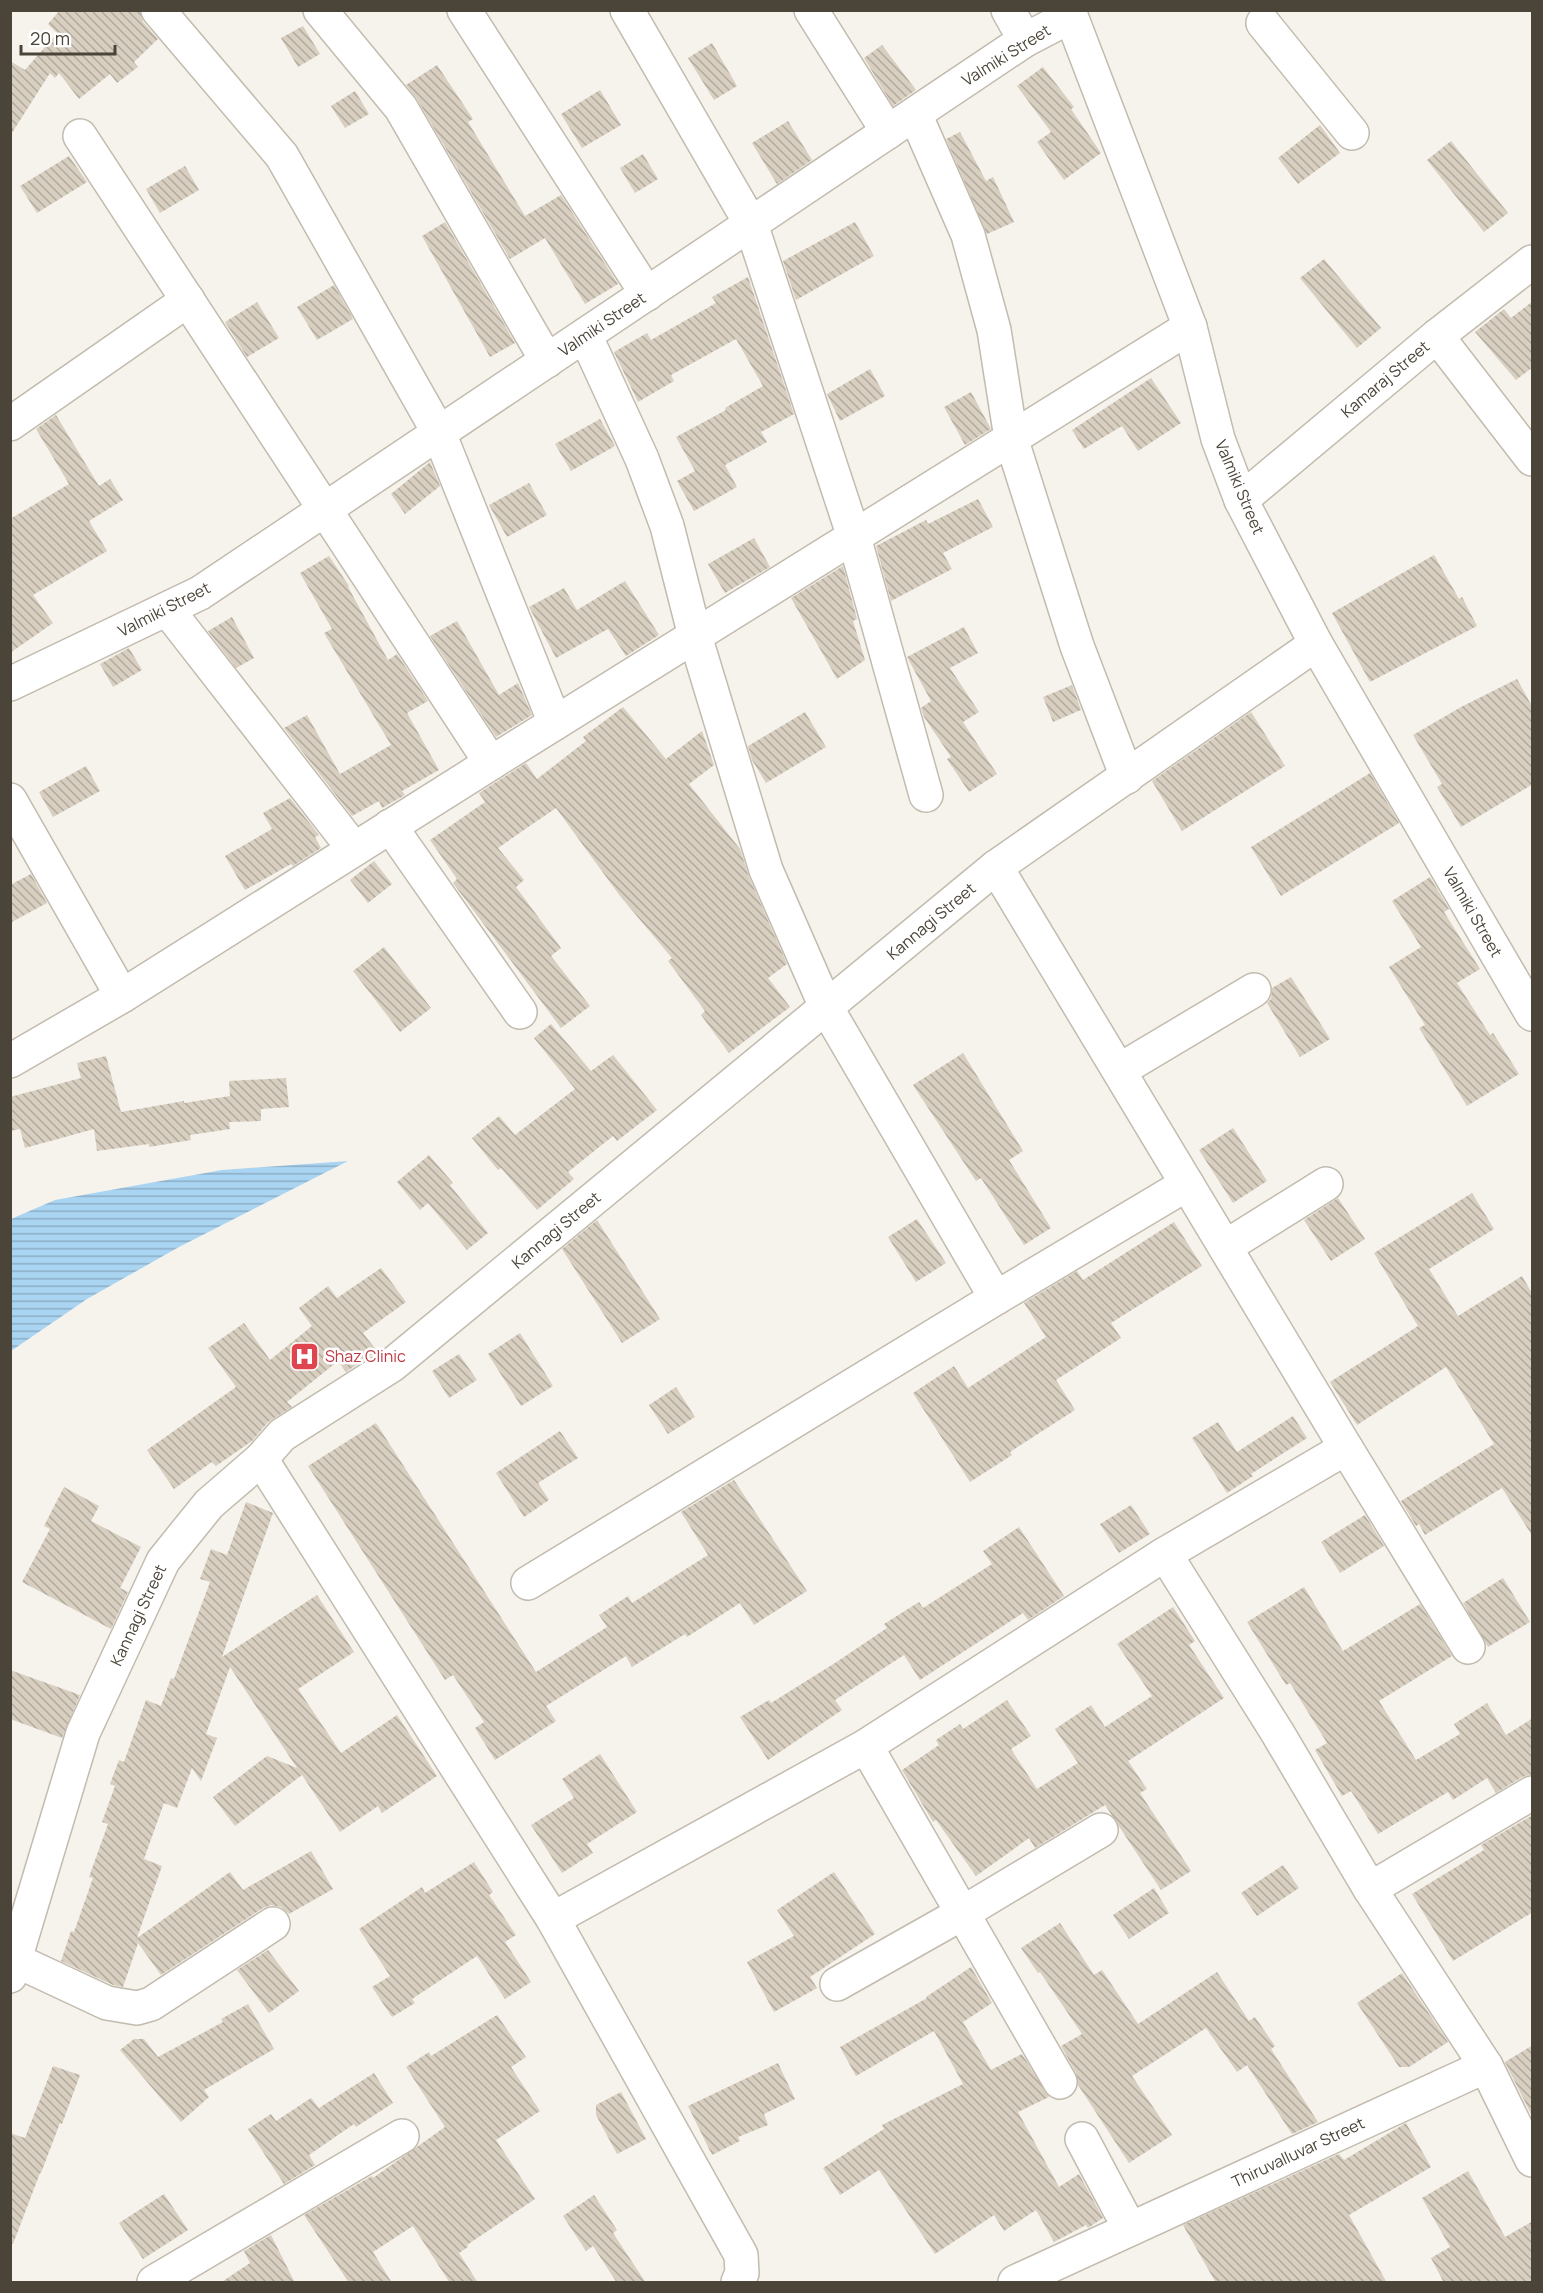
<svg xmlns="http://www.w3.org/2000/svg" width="1543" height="2293" font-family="Manrope,sans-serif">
<defs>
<pattern id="water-rules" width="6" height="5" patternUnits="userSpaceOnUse" patternTransform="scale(1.5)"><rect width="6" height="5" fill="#a9d4f2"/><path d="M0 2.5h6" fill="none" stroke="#8caec5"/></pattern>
<pattern id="building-back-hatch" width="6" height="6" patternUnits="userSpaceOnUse" patternTransform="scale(1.5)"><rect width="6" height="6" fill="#d8cfc1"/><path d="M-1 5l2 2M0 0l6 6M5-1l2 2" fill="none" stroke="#b1aa9e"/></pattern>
</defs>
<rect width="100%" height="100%" fill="#f6f3ec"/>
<polygon fill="url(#water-rules)" points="348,1161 179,1247 87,1299 11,1351 11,1219 55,1200 222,1170"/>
<g fill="url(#building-back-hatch)">
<polygon points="60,10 140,10 143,22 158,39 134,62 138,67 117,83 110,74 79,99 59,73 55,78 50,73 10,136 10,61 25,70 57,33 48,24"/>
<polygon points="303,26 320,54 298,67 281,38"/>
<polygon points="712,43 737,86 714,100 688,58"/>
<polygon points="882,45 916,90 893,106 864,58"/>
<polygon points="437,65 473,119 468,122 525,216 561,195 618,284 585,304 545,238 510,259 417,99 406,85"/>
<polygon points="1043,67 1074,107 1071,109 1101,153 1064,180 1037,142 1051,132 1017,86"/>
<polygon points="600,90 621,125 582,148 561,114"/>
<polygon points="355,91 369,114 345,128 331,106"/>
<polygon points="788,121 812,160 777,184 752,143"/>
<polygon points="1320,125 1340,153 1298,184 1278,158"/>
<polygon points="960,132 986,181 993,177 1014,222 987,234 946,139"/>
<polygon points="1451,141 1508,213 1484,232 1427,160"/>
<polygon points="643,154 658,179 635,193 620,168"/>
<polygon points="69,156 87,182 37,213 20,186"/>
<polygon points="185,166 199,190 160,213 146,189"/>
<polygon points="445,222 515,343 490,357 422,236"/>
<polygon points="855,222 874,256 796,300 783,261"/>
<polygon points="1324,259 1381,328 1357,348 1300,278"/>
<polygon points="748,277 794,414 761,432 767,442 725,465 737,487 694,511 677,481 695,471 676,437 726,410 725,408 763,386 736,339 671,375 674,381 638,402 614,352 647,333 651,340 716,303 712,297"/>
<polygon points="334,285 353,319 317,340 297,307"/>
<polygon points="1533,301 1533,367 1516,380 1475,332 1504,309 1511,318"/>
<polygon points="257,302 279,338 247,357 225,322"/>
<polygon points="870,369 885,396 840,421 827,394"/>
<polygon points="1151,378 1181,423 1138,451 1122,426 1084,449 1072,430"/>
<polygon points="971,392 991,429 965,445 944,407"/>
<polygon points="56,415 99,486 110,479 123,500 89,521 107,551 33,595 53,623 10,653 10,519 69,484 36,429"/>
<polygon points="600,419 615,446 571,471 555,444"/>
<polygon points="430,462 440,486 405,514 391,494"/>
<polygon points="529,483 547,515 507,537 489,505"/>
<polygon points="978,499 993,527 943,553 952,569 891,601 876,546 926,520 928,524"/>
<polygon points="754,538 770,567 725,593 708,564"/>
<polygon points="1434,555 1459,599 1462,597 1477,626 1370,682 1332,613"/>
<polygon points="329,556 349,586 348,587 388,660 397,654 428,701 407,713 439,770 402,791 405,795 382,808 379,801 352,816 284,728 307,715 340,774 391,745 324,633 332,629 300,573"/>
<polygon points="843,566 857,619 853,621 865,660 837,679 791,598"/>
<polygon points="625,581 659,635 626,656 608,629 556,658 529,607 564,588 577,610"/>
<polygon points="232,617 254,658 236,668 208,631"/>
<polygon points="457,621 499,695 518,683 532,715 496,737 430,636"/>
<polygon points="964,627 978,653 950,668 979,712 963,722 997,774 969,792 947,759 951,757 924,717 921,708 931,701 907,657"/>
<polygon points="129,648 142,670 113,687 100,664"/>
<polygon points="1517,679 1533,708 1533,784 1461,827 1437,787 1442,784 1413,735 1461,707"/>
<polygon points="1072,685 1081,710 1053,722 1043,697"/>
<polygon points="623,707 666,759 702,731 714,765 689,784 740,849 749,877 787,964 768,978 790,1007 729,1053 701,1015 705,1011 668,961 672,958 620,896 556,808 498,848 524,880 516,887 561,948 551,956 590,1006 561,1028 453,883 457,879 430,840 485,802 479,793 526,763 537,779 586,741 583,737"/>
<polygon points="805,712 826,747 766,783 752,760 748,746"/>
<polygon points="1251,712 1285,766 1182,831 1152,781"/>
<polygon points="86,766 100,791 53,817 39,792"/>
<polygon points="1370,773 1399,823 1281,896 1251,847"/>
<polygon points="290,798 319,835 315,837 321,848 293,866 291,864 245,890 225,856 272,829 263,813"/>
<polygon points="374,861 392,884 368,903 350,880"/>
<polygon points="31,874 47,903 10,923 10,885"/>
<polygon points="1430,877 1449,909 1444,912 1480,969 1457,983 1490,1035 1493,1033 1519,1074 1467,1106 1419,1028 1425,1025 1389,967 1421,947 1392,901"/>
<polygon points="384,947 431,1008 400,1032 353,971"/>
<polygon points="1291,977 1330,1039 1300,1057 1267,1003 1271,999 1272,988"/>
<polygon points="551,1024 591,1071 613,1055 657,1110 617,1141 613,1136 568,1172 574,1179 537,1210 501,1168 498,1170 472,1138 499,1116 515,1135 575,1089 534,1038"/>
<polygon points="963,1053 1023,1151 1009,1160 1051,1228 1024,1245 981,1178 976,1181 913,1085"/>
<polygon points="106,1056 121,1112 184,1101 184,1103 230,1096 229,1081 286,1078 289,1107 261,1109 261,1121 229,1122 230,1129 190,1135 191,1140 149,1147 149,1144 97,1151 94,1129 25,1148 20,1129 10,1131 10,1097 81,1078 77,1063"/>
<polygon points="1233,1128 1267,1181 1233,1203 1199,1150"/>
<polygon points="429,1155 453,1183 450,1185 488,1233 467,1250 428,1203 420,1210 397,1182"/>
<polygon points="1472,1193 1494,1229 1429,1269 1458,1316 1522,1276 1533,1295 1533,1537 1502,1488 1425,1535 1419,1524 1416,1526 1401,1501 1494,1444 1446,1367 1357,1425 1330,1382 1418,1326 1374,1253"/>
<polygon points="1338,1198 1365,1239 1331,1261 1304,1220"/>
<polygon points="917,1219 946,1263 916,1282 888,1237"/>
<polygon points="597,1220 660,1319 622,1343 562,1249"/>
<polygon points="1174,1222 1202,1266 1111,1323 1121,1338 1056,1380 1075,1410 1010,1452 1012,1455 970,1482 913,1393 954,1366 968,1388 1046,1337 1024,1303 1077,1271 1083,1280"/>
<polygon points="381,1268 406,1302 363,1333 377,1351 346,1372 338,1361 287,1402 292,1407 268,1422 252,1441 216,1466 212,1462 174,1489 147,1450 236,1387 208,1348 244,1323 270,1360 312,1326 299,1308 328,1286 337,1298"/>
<polygon points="520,1333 553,1386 521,1406 488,1354"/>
<polygon points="459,1354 477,1380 449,1398 432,1371"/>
<polygon points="676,1387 695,1417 668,1434 649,1405"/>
<polygon points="1293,1416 1307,1438 1251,1474 1253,1476 1227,1493 1192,1438 1218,1422 1237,1452"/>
<polygon points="376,1423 536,1672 607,1627 599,1615 628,1596 632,1603 708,1555 681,1512 734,1480 807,1591 754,1625 740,1603 687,1637 685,1634 632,1667 626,1656 546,1706 556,1721 495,1760 475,1728 484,1722 453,1675 445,1680 308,1466"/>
<polygon points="560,1431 578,1458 538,1483 549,1500 524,1517 496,1473"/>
<polygon points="64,1487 99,1506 91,1521 141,1547 120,1588 128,1592 111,1629 22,1582 50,1529 44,1526"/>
<polygon points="246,1502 273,1513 222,1657 317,1595 354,1652 298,1689 341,1753 397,1715 437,1776 382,1813 378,1806 340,1832 302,1775 235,1826 213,1797 267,1756 297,1768 230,1667 206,1734 217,1738 201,1781 192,1768 177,1808 164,1803 144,1859 162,1866 137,1938 230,1872 243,1890 311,1851 333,1889 289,1914 281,1907 271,1905 263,1908 161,1975 138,1943 123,1987 113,1985 61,1961 71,1931 74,1932 93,1878 89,1877 108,1824 102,1822 115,1786 110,1784 119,1760 124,1762 146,1700 161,1706 171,1678 174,1679 210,1582 200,1579 211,1549 227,1555"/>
<polygon points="1131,1505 1150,1534 1119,1553 1100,1524"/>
<polygon points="1365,1515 1384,1546 1340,1573 1321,1542"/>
<polygon points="1019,1527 1064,1596 1028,1620 1023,1613 920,1680 904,1655 835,1700 842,1710 768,1760 740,1717 769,1700 771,1703 835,1663 887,1628 884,1624 919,1602 923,1608 992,1564 983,1551"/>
<polygon points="1503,1578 1530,1622 1488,1647 1463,1603"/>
<polygon points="1304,1587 1343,1651 1420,1604 1452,1656 1379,1701 1416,1760 1460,1734 1454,1724 1487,1703 1506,1735 1533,1718 1533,1774 1522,1777 1496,1793 1487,1778 1453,1800 1448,1792 1378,1834 1351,1791 1342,1796 1315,1750 1327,1743 1290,1683 1286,1685 1247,1622"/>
<polygon points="1173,1607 1195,1641 1189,1645 1224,1698 1128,1761 1147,1789 1140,1793 1191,1871 1161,1890 1105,1805 1035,1848 1029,1838 976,1876 936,1820 933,1822 902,1770 939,1745 936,1740 960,1724 963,1729 1007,1700 1031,1736 1011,1749 1037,1789 1078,1763 1055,1729 1091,1705 1105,1727 1152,1696 1117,1644"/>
<polygon points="10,1670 80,1695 62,1738 10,1719"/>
<polygon points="600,1754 637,1812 587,1844 593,1853 562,1873 531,1825 574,1798 562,1779"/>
<polygon points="1533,1815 1533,1912 1453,1961 1412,1894 1484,1850 1481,1845"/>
<polygon points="474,1862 493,1892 489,1895 516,1935 505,1942 531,1982 505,1999 477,1956 412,1999 415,2003 392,2017 372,1987 390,1976 359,1929 422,1887 425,1893"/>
<polygon points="1283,1865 1299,1888 1257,1916 1241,1893"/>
<polygon points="834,1872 875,1934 810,1977 817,1988 774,2012 747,1962 794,1936 777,1910"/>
<polygon points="1154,1888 1169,1913 1129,1939 1113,1915"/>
<polygon points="1060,1923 1094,1975 1102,1970 1138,2024 1217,1972 1249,2021 1255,2017 1275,2046 1271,2049 1318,2122 1292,2134 1247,2065 1237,2072 1206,2028 1132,2076 1172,2135 1129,2163 1078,2085 1076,2073 1061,2046 1082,2034 1040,1972 1038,1973 1021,1948"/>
<polygon points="268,1950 299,1991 269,2013 237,1970"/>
<polygon points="971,1967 992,2003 963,2022 991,2070 1022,2054 1049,2097 1018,2112 1059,2187 1079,2174 1103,2218 1088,2228 1086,2225 1054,2242 1036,2210 1004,2231 994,2215 935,2254 879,2170 840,2195 823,2168 884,2129 882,2125 963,2084 934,2031 856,2076 840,2047 927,1998 926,1997"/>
<polygon points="1402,1973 1448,2042 1409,2067 1399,2067 1357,2003"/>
<polygon points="248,2004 274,2049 204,2090 209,2097 181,2122 120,2050 134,2039 144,2039 158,2057 223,2022 221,2019"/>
<polygon points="497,2015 526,2057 511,2067 540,2111 496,2140 535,2199 467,2245 468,2247 459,2253 478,2283 450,2283 413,2226 373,2252 392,2283 349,2283 304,2215 372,2176 373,2178 445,2127 406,2067 429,2052 431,2056"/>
<polygon points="1533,2045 1533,2118 1505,2062"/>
<polygon points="778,2063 795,2099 764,2114 768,2125 738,2137 740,2141 712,2155 688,2106"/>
<polygon points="53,2066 80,2075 62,2124 60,2123 41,2173 40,2173 13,2244 10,2243 10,2133 25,2138"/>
<polygon points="374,2073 393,2103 356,2127 354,2124 309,2155 315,2165 284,2184 248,2129 271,2114 276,2121 311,2098 319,2108"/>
<polygon points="621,2092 646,2139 617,2154 596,2115 596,2105"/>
<polygon points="1406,2123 1431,2167 1349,2215 1387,2283 1216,2283 1183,2225 1339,2154 1344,2160"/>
<polygon points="1468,2171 1505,2237 1533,2221 1533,2283 1444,2283 1431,2258 1450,2247 1422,2198"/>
<polygon points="164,2194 188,2230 143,2259 119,2223"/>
<polygon points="594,2195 617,2230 613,2233 646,2283 617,2283 593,2246 586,2251 563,2216"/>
<polygon points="271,2235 295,2283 220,2283 250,2263 244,2251"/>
</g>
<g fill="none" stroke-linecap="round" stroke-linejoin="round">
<defs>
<g id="minor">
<polyline points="158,10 282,156 439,433 555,723"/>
<polyline points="320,10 401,108 547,361"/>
<polyline points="464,10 647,294"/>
<polyline points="627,10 751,224 854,537 926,795"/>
<polyline points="811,10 888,132"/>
<polyline points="1008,10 1025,40"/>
<polyline points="1263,23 1352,133"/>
<polyline points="915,114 968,235 994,330 1011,438 1077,646 1127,777"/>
<polyline points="80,136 491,763"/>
<polyline points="585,335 642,459 667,526 695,636 766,870 826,1007 996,1298"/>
<polyline points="1437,336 1532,459"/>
<polyline points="10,424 188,300"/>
<polyline points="1241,500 1437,336 1532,262"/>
<polyline points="167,609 354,849"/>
<polyline points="10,684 200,593 1025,40 1071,16 1190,327 1218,439 1241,500 1316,644 1532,1014"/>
<polyline points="10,800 122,996"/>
<polyline points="390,826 520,1012"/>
<polyline points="996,867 1346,1448 1468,1647"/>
<polyline points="10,1061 122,996 491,763 1190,327"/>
<polyline points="1120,1070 1254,990"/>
<polyline points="1225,1247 1326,1184"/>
<polyline points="261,1459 553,1919 741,2255 742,2273 738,2282"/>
<polyline points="1165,1554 1277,1732 1370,1889 1486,2066"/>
<polyline points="528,1583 996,1298 1187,1184"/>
<polyline points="866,1746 1060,2082"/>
<polyline points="1370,1889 1532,1793"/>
<polyline points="553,1919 866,1746 1165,1554 1346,1448"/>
<polyline points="15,1960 107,2003 137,2008 151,2004 273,1924"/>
<polyline points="10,1976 83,1733 163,1561 209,1504 261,1459 282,1435 392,1365 996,867 1316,644"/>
<polyline points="837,1984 961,1914 1101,1830"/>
<polyline points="1082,2139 1130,2229"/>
<polyline points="154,2282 402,2136"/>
<polyline points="1015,2282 1486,2066 1532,2160"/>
</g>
</defs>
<use href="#minor" stroke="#c2bbae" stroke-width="36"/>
<use href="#minor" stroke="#fff" stroke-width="33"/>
</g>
<defs>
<symbol id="hospital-square" viewBox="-11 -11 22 22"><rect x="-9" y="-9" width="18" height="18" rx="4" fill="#e0444e" stroke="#fff"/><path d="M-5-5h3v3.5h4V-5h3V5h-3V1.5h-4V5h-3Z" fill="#fff"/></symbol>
</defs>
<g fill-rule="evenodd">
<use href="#hospital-square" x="288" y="1340" width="33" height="33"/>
</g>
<g text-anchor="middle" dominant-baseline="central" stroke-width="5" stroke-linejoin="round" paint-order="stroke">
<g font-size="16" fill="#4b4439" stroke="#fff">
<text transform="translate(1006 55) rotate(-32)">Valmiki Street</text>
<text transform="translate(602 324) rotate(-34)">Valmiki Street</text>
<text transform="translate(1385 379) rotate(-40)">Kamaraj Street</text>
<text transform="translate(1240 487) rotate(67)">Valmiki Street</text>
<text transform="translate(164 609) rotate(-27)">Valmiki Street</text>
<text transform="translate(1473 912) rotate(60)">Valmiki Street</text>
<text transform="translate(931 921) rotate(-40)">Kannagi Street</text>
<text transform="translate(556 1230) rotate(-40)">Kannagi Street</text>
<text transform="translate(138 1615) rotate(-65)">Kannagi Street</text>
<text transform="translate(1298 2152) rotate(-25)">Thiruvalluvar Street</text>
</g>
<g font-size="16" fill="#be3a42" stroke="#fff" text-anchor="start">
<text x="325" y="1356">Shaz Clinic</text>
</g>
</g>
<rect width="1543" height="2293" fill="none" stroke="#4b4439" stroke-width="24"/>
<path d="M21 45v9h94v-9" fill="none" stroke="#4b4439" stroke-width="3"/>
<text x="30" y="45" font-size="18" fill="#4b4439" stroke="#ffffff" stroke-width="4.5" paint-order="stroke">20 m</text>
</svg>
